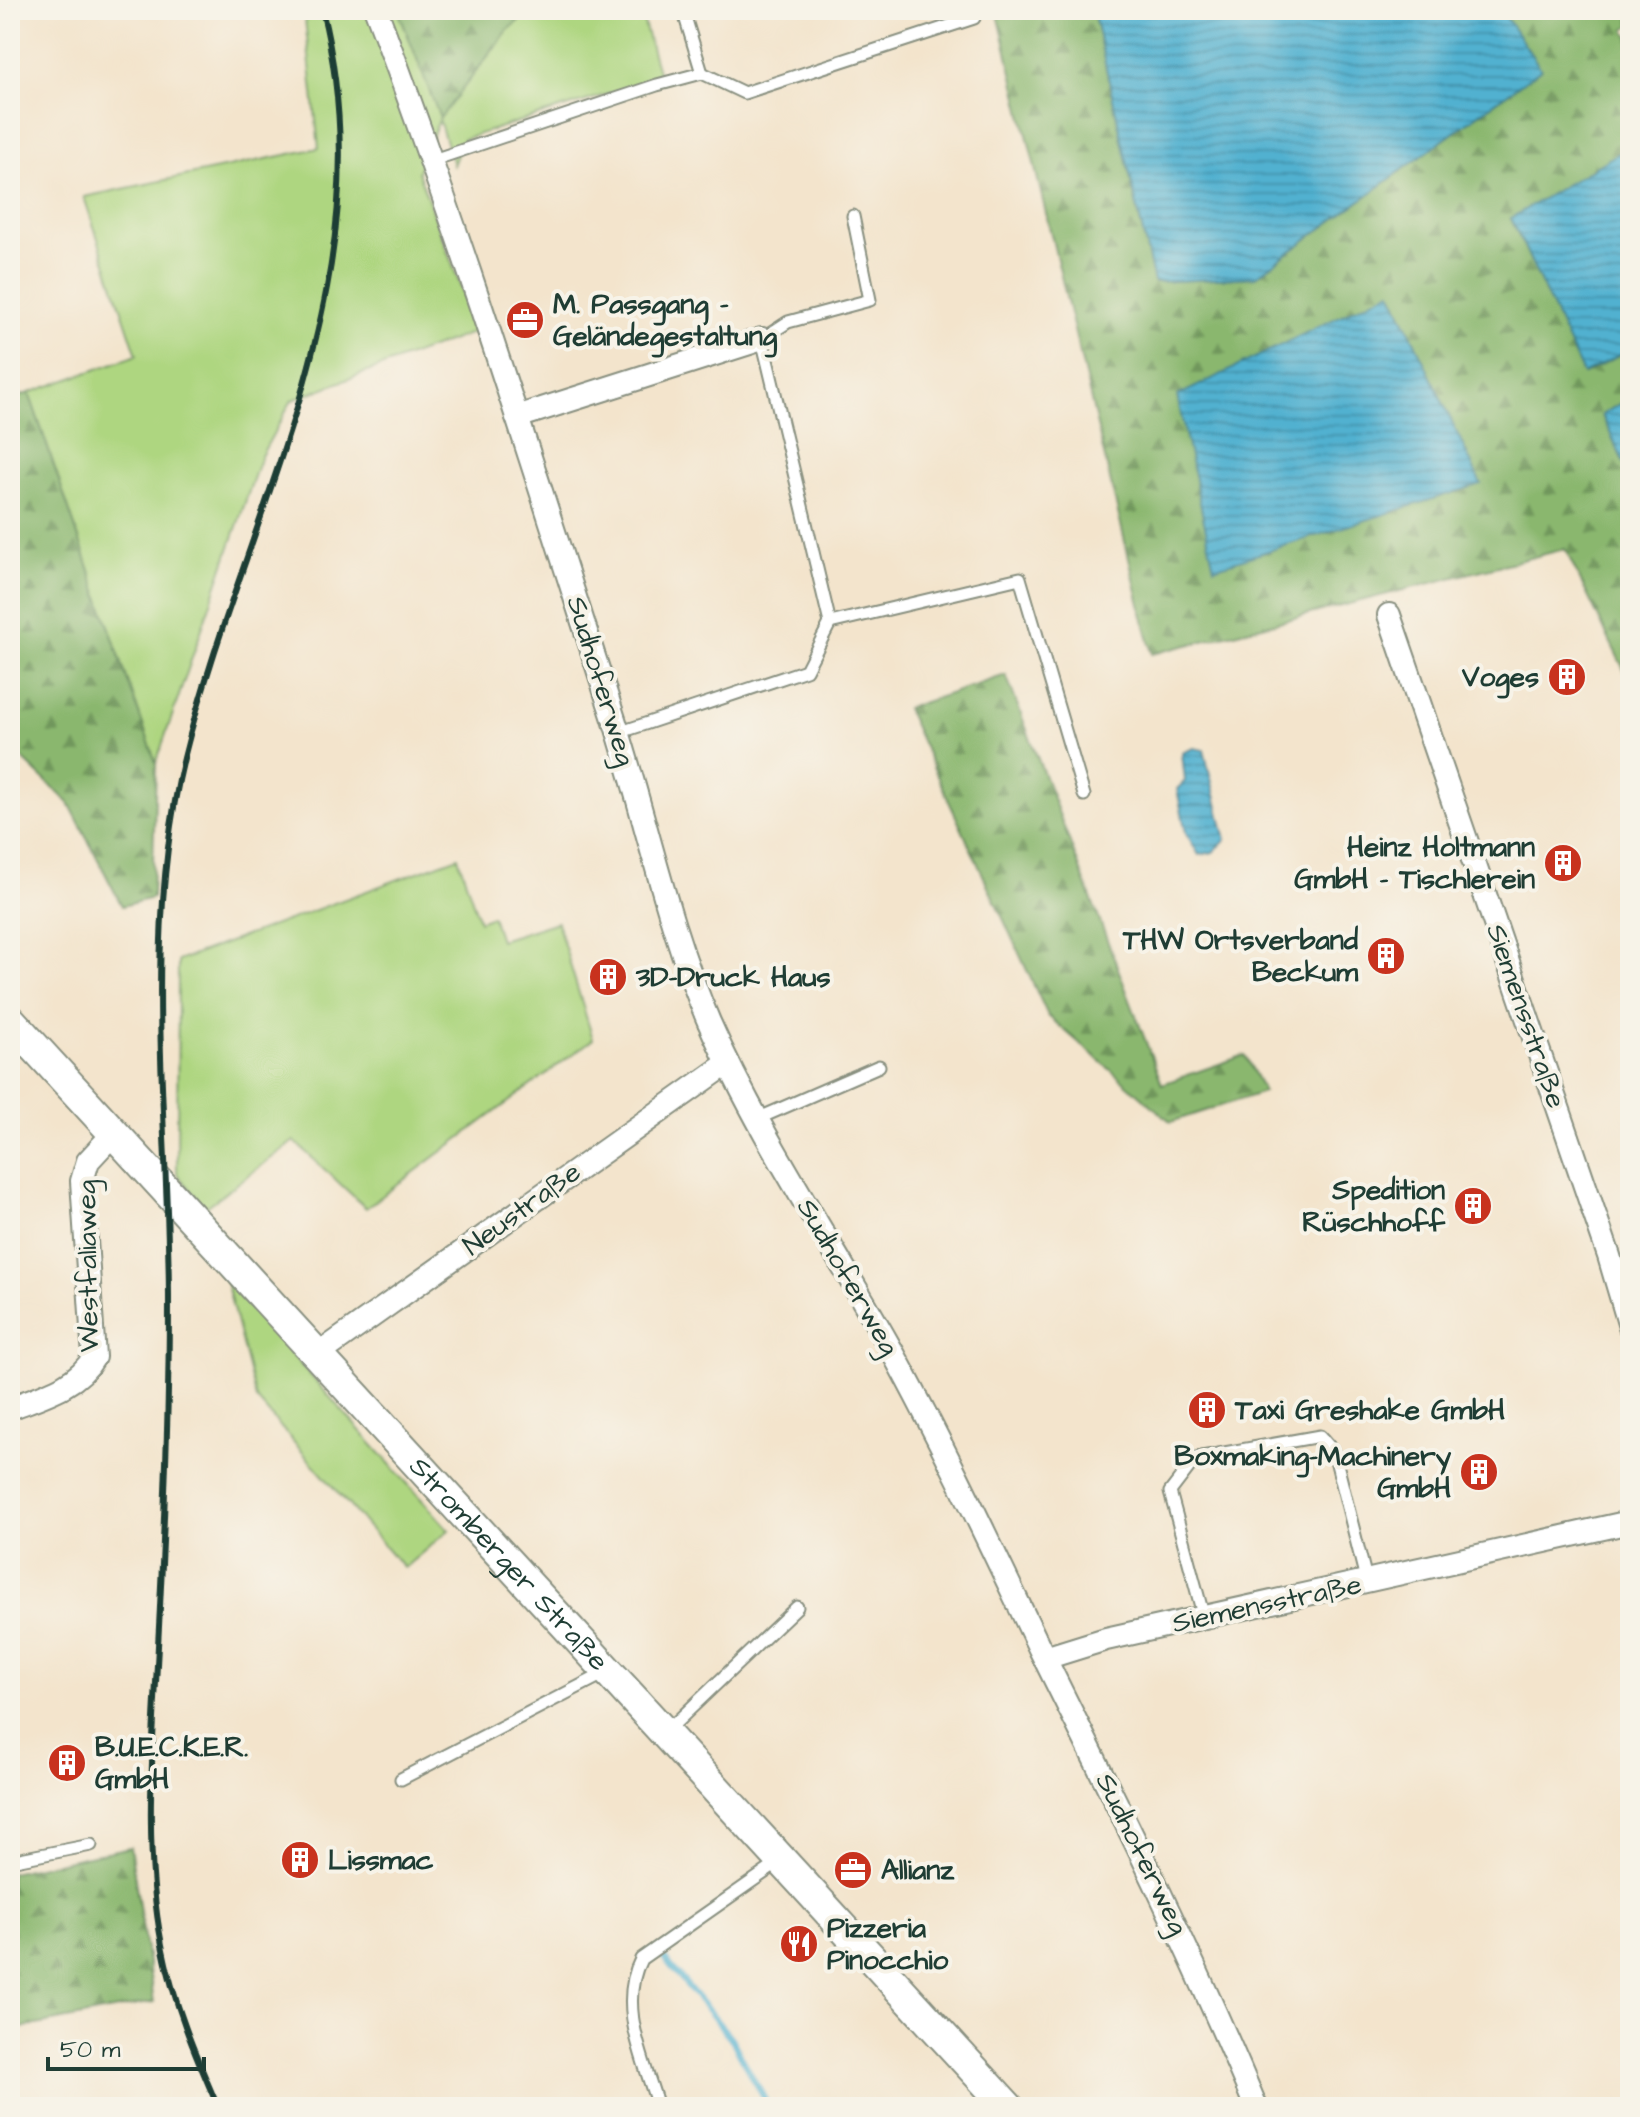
<svg xmlns="http://www.w3.org/2000/svg" width="1640" height="2117" font-family="'Architects Daughter',sans-serif">
<defs>
<pattern id="forest-firs" width="22" height="20" patternUnits="userSpaceOnUse" patternTransform="scale(2)"><rect width="22" height="20" fill="#8ab76e"/><path d="M5 1l3.5 6h-7zM16 11l3.5 6h-7z" fill="#70965b"/></pattern>
<pattern id="water-rules" width="6" height="5" patternUnits="userSpaceOnUse" patternTransform="scale(2)"><rect width="6" height="5" fill="#51b1d0"/><path d="M0 2.5h6" fill="none" stroke="#4391aa"/></pattern>
</defs>
<rect width="100%" height="100%" fill="#f7f3e8"/>
<filter id="ink" filterUnits="userSpaceOnUse"><feTurbulence type="fractalNoise" baseFrequency=".0125" numOctaves="2"/><feDisplacementMap in="SourceGraphic" scale="16" xChannelSelector="R" yChannelSelector="G"/><feConvolveMatrix kernelMatrix="1 2 1 2 8 2 1 2 1" color-interpolation-filters="sRGB"/></filter>
<filter id="wash" filterUnits="userSpaceOnUse"><feTurbulence type="fractalNoise" baseFrequency=".006" numOctaves="4" result="noise"/><feDisplacementMap in="SourceGraphic" scale="32" xChannelSelector="R" yChannelSelector="G"/><feGaussianBlur stdDeviation="1.8" result="paint"/><feColorMatrix in="noise" values="0 0 0 0 0 0 0 0 0 0 0 0 0 0 0 0 0 1.4 0 .05"/><feComposite in="paint" operator="in"/></filter>
<g filter="url(#wash)">
<rect width="100%" height="100%" fill="#f3e4cc"/>
<g fill="#aed680" stroke="#668a5a" stroke-width="2">
<polygon points="304,10 398,10 440,117 509,29 531,10 640,10 660,78 463,139 453,165 439,120 418,172 477,331 292,400 261,456 156,763 29,393 137,355 84,197 319,148"/>
<polygon points="458,857 479,921 492,916 500,940 557,922 593,1039 366,1208 294,1141 205,1208 177,1174 178,961"/>
<polygon points="226,1281 449,1530 404,1568 256,1399"/>
</g>
<g fill="url(#forest-firs)" stroke="#547a51" stroke-width="2">
<polygon points="398,10 531,10 509,29 440,118"/>
<polygon points="997,10 1093,10 1154,282 1255,277 1541,69 1501,10 1630,10 1630,26 1625,29 1630,38 1630,146 1511,219 1584,374 1630,350 1630,397 1602,415 1630,476 1630,682 1565,549 1152,654"/>
<polygon points="29,393 156,763 152,898 122,906 69,803 10,747 10,399"/>
<polygon points="1006,675 1162,1084 1245,1055 1264,1092 1171,1122 1048,1016 906,708"/>
<polygon points="130,1847 154,2002 11,2030 10,1873"/>
</g>
<g fill="url(#water-rules)" stroke="#387782" stroke-width="2">
<polygon points="1093,10 1501,10 1541,69 1255,277 1154,282"/>
<polygon points="1630,146 1630,350 1583,374 1511,218"/>
<polygon points="1391,291 1481,484 1214,568 1177,396"/>
<polygon points="1630,397 1630,476 1602,415"/>
<polygon points="1194,748 1204,750 1226,840 1213,852 1199,855 1186,833 1177,789 1185,781 1182,753"/>
</g>
<g fill="none" stroke-linecap="round" stroke-linejoin="round">
<polyline stroke="#51b1d0" stroke-width="6" points="661,1954 731,2038 769,2107"/>
</g>
</g>
<g filter="url(#ink)">
<g fill="none" stroke-linecap="round" stroke-linejoin="round">
<defs>
<g id="lane">
<polyline points="702,73 744,93 974,18"/>
<polyline points="430,161 657,85 702,73 683,10"/>
<polyline points="830,623 762,339 788,322 870,300 853,216"/>
<polyline points="618,733 806,670 830,623 1020,578 1084,795"/>
<polyline points="757,1119 879,1066"/>
<polyline points="1204,1618 1170,1492 1196,1458 1320,1436 1334,1452 1367,1583"/>
<polyline points="666,1732 797,1607"/>
<polyline points="401,1779 607,1672"/>
<polyline points="10,1861 91,1845"/>
<path d="M658,2107C644,2059 617,2006 641,1959L781,1861"/>
</g>
<g id="street">
<path d="M376,10C464,242 537,480 613,716C646,818 667,925 709,1022C760,1138 832,1243 893,1353C946,1450 993,1551 1041,1651C1116,1802 1191,1951 1256,2107"/>
<polyline points="517,417 762,339"/>
<polyline points="1389,615 1609,1256 1630,1327"/>
<polyline points="316,1356 728,1063"/>
<path d="M10,1408C41,1396 77,1387 94,1357L82,1181L88,1161L114,1133"/>
<polyline points="1045,1658 1106,1639 1630,1522"/>
</g>
<g id="secondary">
<path id="s1" d="M10,1020L1008,2107"/>
</g>
</defs>
<use href="#lane" stroke="#899080" stroke-width="15"/>
<use href="#street" stroke="#899080" stroke-width="26"/>
<use href="#secondary" stroke="#899080" stroke-width="34"/>
<use href="#lane" stroke="#fff" stroke-width="11"/>
<use href="#street" stroke="#fff" stroke-width="22"/>
<use href="#secondary" stroke="#fff" stroke-width="30"/>
<path stroke="#1f3d34" stroke-width="6" d="M218,2107C195,2054 173,2002 162,1945C143,1847 153,1745 158,1646C164,1532 169,1418 169,1303C169,1122 141,936 184,758C246,507 390,281 322,10"/>
</g>
</g>
<defs>
<symbol id="office-disc" viewBox="-11 -11 22 22"><circle r="9.5" fill="#c8321e" stroke="#f7f3e8"/><path d="M-6-3h4V-5.5h4V-3h4V5H-6ZM-1-4.5V-3h2v-1.5ZM-6 0V1H6V0Z" fill="#fff"/></symbol>
<symbol id="building-disc" viewBox="-11 -11 22 22"><circle r="9.5" fill="#c8321e" stroke="#f7f3e8"/><path d="M-4-6H4V6H1V3H-1V6H-4ZM-2.5-4.3h1.7v1.8h-1.7ZM.8-4.3h1.7v1.8H.8ZM-2.5-1h1.7V.8h-1.7ZM.8-1h1.7V.8H.8Z" fill="#fff"/></symbol>
<symbol id="restaurant-disc" viewBox="-11 -11 22 22"><circle r="9.5" fill="#c8321e" stroke="#f7f3e8"/><path d="M-5-6h1v4h1v-4h1v4h1v-4h1v5L-1.5 .5V6h-2V.5L-5-1ZM5-6V6H3V1.5H1.5Q1.5-4 5-6Z" fill="#fff"/></symbol>
</defs>
<g fill-rule="evenodd">
<use href="#office-disc" x="503" y="298" width="44" height="44"/>
<use href="#building-disc" x="1545" y="655" width="44" height="44"/>
<use href="#building-disc" x="1541" y="841" width="44" height="44"/>
<use href="#building-disc" x="1364" y="934" width="44" height="44"/>
<use href="#building-disc" x="586" y="955" width="44" height="44"/>
<use href="#building-disc" x="1451" y="1184" width="44" height="44"/>
<use href="#building-disc" x="1185" y="1388" width="44" height="44"/>
<use href="#building-disc" x="1457" y="1450" width="44" height="44"/>
<use href="#building-disc" x="45" y="1741" width="44" height="44"/>
<use href="#building-disc" x="278" y="1838" width="44" height="44"/>
<use href="#office-disc" x="831" y="1848" width="44" height="44"/>
<use href="#restaurant-disc" x="777" y="1922" width="44" height="44"/>
</g>
<g text-anchor="middle" dominant-baseline="central" stroke-width="8" stroke-linejoin="round" paint-order="stroke">
<g font-size="28" font-weight="bold" fill="#1f3d34" stroke="#f7f3e8" text-anchor="start">
<text x="553" y="304">M. Passgang -<tspan x="553" dy="32">Geländegestaltung</tspan></text>
<text x="1539" y="677" text-anchor="end">Voges</text>
<text x="1535" y="847" text-anchor="end">Heinz Holtmann<tspan x="1535" dy="32">GmbH - Tischlerein</tspan></text>
<text x="1358" y="940" text-anchor="end">THW Ortsverband<tspan x="1358" dy="32">Beckum</tspan></text>
<text x="636" y="977">3D-Druck Haus</text>
<text x="1445" y="1190" text-anchor="end">Spedition<tspan x="1445" dy="32">Rüschhoff</tspan></text>
<text x="1235" y="1410">Taxi Greshake GmbH</text>
<text x="1451" y="1456" text-anchor="end">Boxmaking-Machinery<tspan x="1451" dy="32">GmbH</tspan></text>
<text x="95" y="1747">B.U.E.C.K.E.R.<tspan x="95" dy="32">GmbH</tspan></text>
<text x="328" y="1860">Lissmac</text>
<text x="881" y="1870">Allianz</text>
<text x="827" y="1928">Pizzeria<tspan x="827" dy="32">Pinocchio</tspan></text>
</g>
<g font-size="28" fill="#1f3d34" stroke="#f7f3e8">
<text transform="translate(601 681) rotate(73)">Sudhoferweg</text>
<text transform="translate(1526 1016) rotate(71)">Siemensstraße</text>
<text transform="translate(522 1209) rotate(-36)">Neustraße</text>
<text transform="translate(88 1266) rotate(-91)">Westfaliaweg</text>
<text transform="translate(848 1277) rotate(60)">Sudhoferweg</text>
<text stroke="none"><textPath href="#s1" startOffset="738">Stromberger Straße</textPath></text>
<text transform="translate(1267 1604) rotate(-12)">Siemensstraße</text>
<text transform="translate(1142 1854) rotate(64)">Sudhoferweg</text>
</g>
</g>
<rect width="1640" height="2117" fill="none" stroke="#f7f3e8" stroke-width="40"/>
<path d="M48 2057v12h156v-12" fill="none" stroke="#1f3d34" stroke-width="4"/>
<text x="60" y="2057" font-size="24" fill="#1f3d34" stroke="#f7f3e8" stroke-width="6" paint-order="stroke">50 m</text>
</svg>
